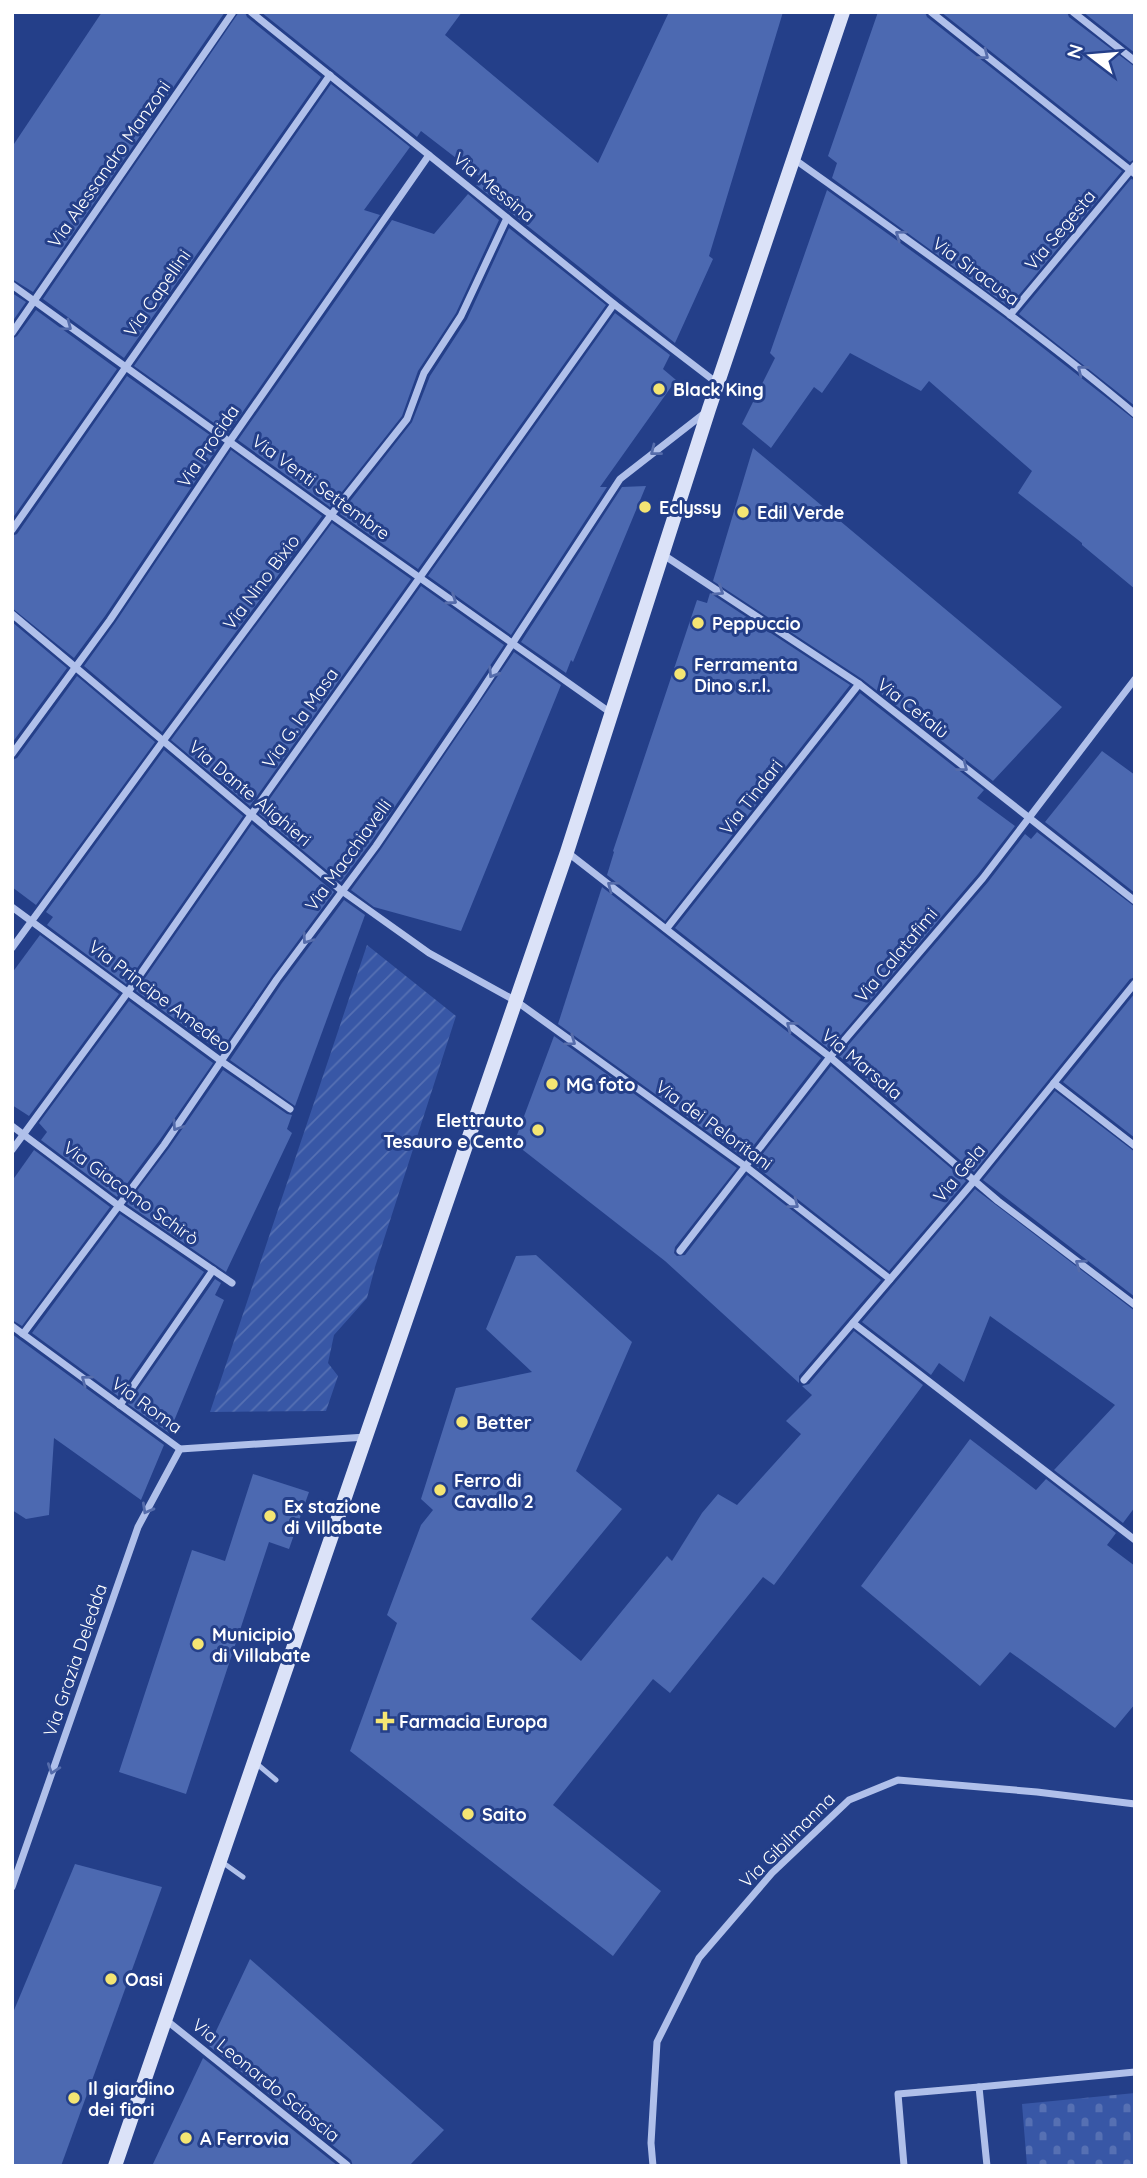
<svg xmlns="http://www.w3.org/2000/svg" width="1147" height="2178" font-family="Quicksand,sans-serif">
<defs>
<pattern id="cemetery-stones" width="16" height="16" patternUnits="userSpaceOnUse" patternTransform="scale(1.75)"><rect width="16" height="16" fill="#3857a6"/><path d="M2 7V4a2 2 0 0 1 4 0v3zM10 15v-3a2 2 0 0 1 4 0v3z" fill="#5670b3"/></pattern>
<pattern id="garden-furrows" width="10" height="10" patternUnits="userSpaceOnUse" patternTransform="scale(1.75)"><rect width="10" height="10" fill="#3857a6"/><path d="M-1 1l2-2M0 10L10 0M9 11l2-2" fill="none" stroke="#5670b3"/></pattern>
</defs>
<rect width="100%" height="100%" fill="#243f89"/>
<polygon fill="url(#cemetery-stones)" points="1135,2093 1135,2166 1027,2166 1022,2104"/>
<polygon fill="url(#garden-furrows)" points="367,945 456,1016 375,1267 367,1298 334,1335 328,1363 338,1376 326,1411 210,1412"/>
<g fill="#4c69b1">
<polygon points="102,12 225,12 33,292 12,279 12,147"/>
<polygon points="239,12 245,12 247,17 321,77 124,358 43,299"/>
<polygon points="261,12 462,12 445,35 598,163 669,12 783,12 709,256 713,259 675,343 476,185 482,178 421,131 417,137"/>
<polygon points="878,12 925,12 927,17 1122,171 1009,307 832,178 837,163 828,156"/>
<polygon points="941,12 1067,12 1069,17 1135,67 1135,159 1130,162"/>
<polygon points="1083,12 1135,12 1135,53"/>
<polygon points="331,84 410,147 364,210 380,215 228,433 134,366"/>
<polygon points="1131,179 1135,180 1135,406 1019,314"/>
<polygon points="827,190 1006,319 1135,420 1135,589 1082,545 1082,543 1018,493 1032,471 929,381 921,391 850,353 822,393 814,387 771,448 742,424 775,358 770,353"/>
<polygon points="468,194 499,220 456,313 418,371 402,416 330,507 238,440 392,220 434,234"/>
<polygon points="509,228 606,305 418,569 340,514 412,422 430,376 467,319"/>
<polygon points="12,293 26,302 12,322"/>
<polygon points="36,310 117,369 12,519 12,339 17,336"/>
<polygon points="615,313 670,355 663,369 676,380 600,487 607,487 511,635 428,576"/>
<polygon points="127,376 221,443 105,616 74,658 12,608 12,536 17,534"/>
<polygon points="753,448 1062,707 993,781 862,679 713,581"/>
<polygon points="231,450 322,516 162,732 84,666 115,623"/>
<polygon points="646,486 573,662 571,660 566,673 521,642 622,487"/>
<polygon points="332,523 411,579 250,806 171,740"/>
<polygon points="421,586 504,645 371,842 341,882 259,814"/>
<polygon points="710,593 850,685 665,921 607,875 614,852 613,851 697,600 707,603"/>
<polygon points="12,622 67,668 12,743"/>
<polygon points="514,652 561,685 461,931 374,907 351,890 381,849"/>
<polygon points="77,676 155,742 36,905 12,887 12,760 17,758"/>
<polygon points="860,693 984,790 977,798 1015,826 978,874 829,1049 675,928"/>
<polygon points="164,750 243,816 126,984 47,925 53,917 46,912"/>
<polygon points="1102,751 1135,775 1135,893 1045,822"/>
<polygon points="252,824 334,892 272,976 220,1052 136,991"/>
<polygon points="1037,832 1135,907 1135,977 1130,979 974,1172 839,1056 988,882 1025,834 1031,839"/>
<polygon points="602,887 821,1058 744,1158 558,1024"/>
<polygon points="344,900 365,915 295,1106 230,1060 282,983"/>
<polygon points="40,935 119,994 29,1116 12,1105 12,973"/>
<polygon points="1135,993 1135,1138 1063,1082"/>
<polygon points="129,1001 213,1063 159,1141 117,1197 41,1140 47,1132 39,1123"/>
<polygon points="554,1036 737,1168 675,1247 674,1253 677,1256 685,1255 747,1175 881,1280 799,1376 799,1383 665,1261 514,1143"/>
<polygon points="831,1066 966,1181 889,1271 754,1165"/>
<polygon points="223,1070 287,1114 292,1115 287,1129 292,1133 226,1272 127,1204 169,1148"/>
<polygon points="1055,1091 1135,1152 1135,1297 983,1180"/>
<polygon points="34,1150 110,1207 22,1326 12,1320 12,1181"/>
<polygon points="975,1189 1135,1311 1135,1507 1123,1523 1054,1470 1115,1405 990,1316 964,1382 939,1363 931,1375 862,1322"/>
<polygon points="120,1214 204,1272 118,1396 32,1333"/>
<polygon points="536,1255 632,1342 576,1471 622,1509 531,1619 581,1661 667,1556 672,1561 702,1513 718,1494 737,1505 801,1434 786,1421 812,1395 802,1386 809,1384 854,1331 923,1385 774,1585 763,1577 670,1693 653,1679 553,1805 661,1891 613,1956 350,1751 397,1623 387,1615 421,1525 433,1510 421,1499 456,1388 532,1372 486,1329 516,1256"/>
<polygon points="215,1279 221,1283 215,1295 224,1300 169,1433 128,1404"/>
<polygon points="12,1334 164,1445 141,1500 54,1438 49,1515 26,1519 12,1510"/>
<polygon points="970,1439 1036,1490 1046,1479 1116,1533 1107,1545 1135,1566 1135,1704 1115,1728 1010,1652 980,1686 861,1586"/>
<polygon points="253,1474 309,1492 289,1549 269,1542 186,1794 119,1772 192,1550 225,1561"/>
<polygon points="75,1864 162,1887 61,2166 12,2166 12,2015"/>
<polygon points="250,1959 444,2130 409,2166 353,2166 351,2160 209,2046"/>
<polygon points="203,2058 338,2166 152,2166"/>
</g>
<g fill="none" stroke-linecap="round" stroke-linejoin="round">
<g stroke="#b0c0ea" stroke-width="5">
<polyline points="257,1764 276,1780"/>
<polyline points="222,1862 243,1877"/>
</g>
<g stroke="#b0c0ea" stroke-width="7">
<polyline points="251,12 614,304 717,383"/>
<polyline points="931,12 1135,174"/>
<polyline points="1073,12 1135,61"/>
<path d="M794,159C909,241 1026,322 1135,414"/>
<polyline points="12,285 331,515 611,713"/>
<polyline points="1010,315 1135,165"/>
<polyline points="12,333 233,12"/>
<polyline points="12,530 330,75"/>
<polyline points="662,554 859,684 1135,901"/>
<polyline points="12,614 342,891 429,953 516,1001 745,1166 890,1279"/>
<polyline points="12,754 110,620 230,441 429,155"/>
<polyline points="567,852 830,1057 998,1201 1135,1305"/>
<polyline points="12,907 221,1061 290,1109"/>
<polyline points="667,928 859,684"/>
<polyline points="12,948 163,741 331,515 407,419 424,373 461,316 507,218"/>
<polyline points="1054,1083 1135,1146"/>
<polyline points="12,1126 119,1206 232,1283"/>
<polyline points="12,1150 128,992 251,815 614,304"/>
<polyline points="680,1251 830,1057 983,878 1135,679"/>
<polyline points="853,1323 1135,1540"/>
<polyline points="12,1326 180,1449 366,1437"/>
<polyline points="23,1334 164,1145 277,979 376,846 474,702 620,479 706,412"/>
<polyline points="804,1380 975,1180 1135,983"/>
<polyline points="120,1405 213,1270"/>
<polyline points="12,1887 138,1527 180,1449"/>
<polyline points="166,2020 347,2165"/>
<polyline points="979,2087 1135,2072"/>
<polyline points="653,2166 651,2143 657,2042 699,1958 772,1873 849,1800 898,1780 1037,1792 1135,1804"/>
<polyline points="904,2166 898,2094 979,2087 987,2166"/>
</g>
<polyline stroke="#dbe2f8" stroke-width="14" points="115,2166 567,852 709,409 843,12"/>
</g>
<defs><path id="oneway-chevron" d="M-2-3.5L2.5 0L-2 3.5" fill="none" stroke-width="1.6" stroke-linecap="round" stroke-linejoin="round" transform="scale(1.75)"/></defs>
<g stroke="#556cab">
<use href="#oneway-chevron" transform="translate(984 55) rotate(38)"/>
<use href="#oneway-chevron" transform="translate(900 235) rotate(-144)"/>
<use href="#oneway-chevron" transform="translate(67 326) rotate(37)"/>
<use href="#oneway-chevron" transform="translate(1082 370) rotate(-141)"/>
<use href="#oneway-chevron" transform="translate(655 451) rotate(142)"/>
<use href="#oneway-chevron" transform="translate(719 591) rotate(34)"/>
<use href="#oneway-chevron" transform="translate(452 600) rotate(35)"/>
<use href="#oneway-chevron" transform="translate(493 673) rotate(123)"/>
<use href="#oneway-chevron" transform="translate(963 767) rotate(38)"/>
<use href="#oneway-chevron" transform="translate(612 886) rotate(-143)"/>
<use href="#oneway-chevron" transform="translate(307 939) rotate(126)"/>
<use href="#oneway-chevron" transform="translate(791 1026) rotate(-142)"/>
<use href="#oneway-chevron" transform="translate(571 1041) rotate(36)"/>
<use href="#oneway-chevron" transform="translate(177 1126) rotate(124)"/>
<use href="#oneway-chevron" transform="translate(794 1204) rotate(38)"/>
<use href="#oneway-chevron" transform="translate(1080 1264) rotate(-143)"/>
<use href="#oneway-chevron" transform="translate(86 1380) rotate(-143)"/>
<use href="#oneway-chevron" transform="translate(147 1509) rotate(119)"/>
<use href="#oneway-chevron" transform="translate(53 1769) rotate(109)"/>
</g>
<g fill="#f4e573" stroke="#243f89" stroke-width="2.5">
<circle cx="659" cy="389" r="7"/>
<circle cx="645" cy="507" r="7"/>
<circle cx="743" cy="512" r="7"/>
<circle cx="698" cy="623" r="7"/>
<circle cx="680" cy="674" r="7"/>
<circle cx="552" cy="1084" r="7"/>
<circle cx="538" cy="1130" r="7"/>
<circle cx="462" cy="1422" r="7"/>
<circle cx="440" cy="1490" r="7"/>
<circle cx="270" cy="1516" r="7"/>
<circle cx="198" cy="1644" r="7"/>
<path d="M381.5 1710.5h7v7h7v7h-7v7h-7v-7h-7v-7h7z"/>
<circle cx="468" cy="1814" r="7"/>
<circle cx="111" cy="1979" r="7"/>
<circle cx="74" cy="2098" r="7"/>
<circle cx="186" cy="2138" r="7"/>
</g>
<g text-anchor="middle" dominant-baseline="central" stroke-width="6" stroke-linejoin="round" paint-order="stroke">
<g font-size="18" fill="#fff" stroke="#243f89">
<text transform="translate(109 164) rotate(-55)">Via Alessandro Manzoni</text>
<text transform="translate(494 187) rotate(39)">Via Messina</text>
<text transform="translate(1060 230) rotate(-50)">Via Segesta</text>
<text transform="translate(976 271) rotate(36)">Via Siracusa</text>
<text transform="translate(157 293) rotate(-55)">Via Capellini</text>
<text transform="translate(208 446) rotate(-56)">Via Procida</text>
<text transform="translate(321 487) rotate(36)">Via Venti Settembre</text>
<text transform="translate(261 582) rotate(-53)">Via Nino Bixio</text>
<text transform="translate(913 708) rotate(38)">Via Cefalù</text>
<text transform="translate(300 718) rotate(-55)">Via G. la Masa</text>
<text transform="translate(250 793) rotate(40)">Via Dante Alighieri</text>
<text transform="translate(751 797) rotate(-52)">Via Tindari</text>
<text transform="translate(348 855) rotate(-54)">Via Macchiavelli</text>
<text transform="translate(896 955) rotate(-50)">Via Calatafimi</text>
<text transform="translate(160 996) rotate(37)">Via Principe Amedeo</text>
<text transform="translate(862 1064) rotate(40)">Via Marsala</text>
<text transform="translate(714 1125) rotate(36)">Via dei Peloritani</text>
<text transform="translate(959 1173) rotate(-50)">Via Gela</text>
<text transform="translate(131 1193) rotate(36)">Via Giacomo Schirò</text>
<text transform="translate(147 1405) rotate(36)">Via Roma</text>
<text transform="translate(75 1660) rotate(-71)">Via Grazia Deledda</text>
<text transform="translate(787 1840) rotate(-45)">Via Gibilmanna</text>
<text transform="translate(266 2080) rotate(39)">Via Leonardo Sciascia</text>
</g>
<g font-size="18" font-weight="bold" fill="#fff" stroke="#243f89" text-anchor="start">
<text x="673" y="389">Black King</text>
<text x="659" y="507">Eclyssy</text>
<text x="757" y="512">Edil Verde</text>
<text x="712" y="623">Peppuccio</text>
<text x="694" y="664">Ferramenta<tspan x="694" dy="21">Dino s.r.l.</tspan></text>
<text x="566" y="1084">MG foto</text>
<text x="524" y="1120" text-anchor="end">Elettrauto<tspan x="524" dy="21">Tesauro e Cento</tspan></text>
<text x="476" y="1422">Better</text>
<text x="454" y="1480">Ferro di<tspan x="454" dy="21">Cavallo 2</tspan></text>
<text x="284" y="1506">Ex stazione<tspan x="284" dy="21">di Villabate</tspan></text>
<text x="212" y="1634">Municipio<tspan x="212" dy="21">di Villabate</tspan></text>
<text x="399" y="1721">Farmacia Europa</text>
<text x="482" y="1814">Saito</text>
<text x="125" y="1979">Oasi</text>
<text x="88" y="2088">Il giardino<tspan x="88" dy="21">dei fiori</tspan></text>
<text x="200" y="2138">A Ferrovia</text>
</g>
</g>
<rect width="1147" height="2178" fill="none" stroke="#ffffff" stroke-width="28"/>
<g transform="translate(1091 56) rotate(286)" stroke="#243f89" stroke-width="5" paint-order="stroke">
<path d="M0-5L12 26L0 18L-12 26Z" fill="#ffffff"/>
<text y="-10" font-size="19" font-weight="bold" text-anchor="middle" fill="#ffffff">N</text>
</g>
</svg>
